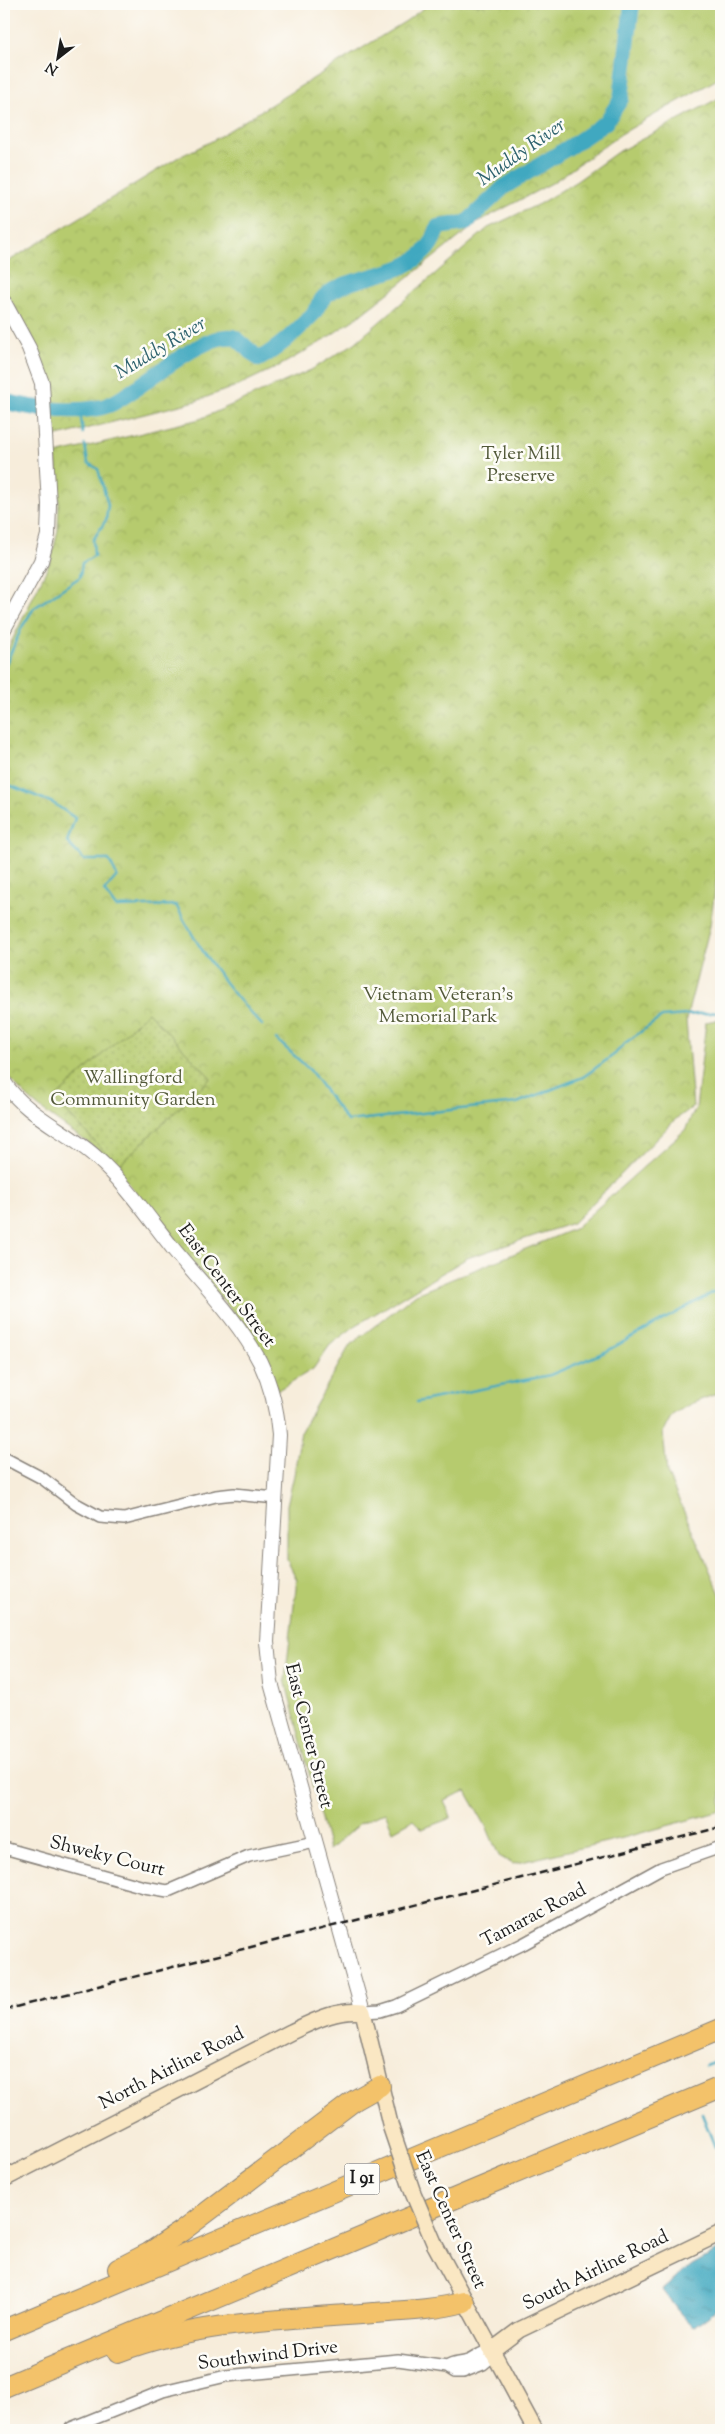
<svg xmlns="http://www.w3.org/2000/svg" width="725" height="2434" font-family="'Sorts Mill Goudy',serif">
<defs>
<pattern id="park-crowns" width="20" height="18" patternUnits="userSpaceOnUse" patternTransform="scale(1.25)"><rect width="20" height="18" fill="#b6cb6e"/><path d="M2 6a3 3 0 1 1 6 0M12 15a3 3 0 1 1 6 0" fill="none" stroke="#9cae5f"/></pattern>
<pattern id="garden-dots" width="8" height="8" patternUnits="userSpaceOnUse" patternTransform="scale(1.25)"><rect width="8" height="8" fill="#b6cb6e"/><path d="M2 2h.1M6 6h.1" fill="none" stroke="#9cae5f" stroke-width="1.8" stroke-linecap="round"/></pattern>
<pattern id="water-ripples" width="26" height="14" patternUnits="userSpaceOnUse" patternTransform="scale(1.25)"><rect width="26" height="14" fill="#40a8c0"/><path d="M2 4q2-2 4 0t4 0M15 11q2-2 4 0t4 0" fill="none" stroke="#35889b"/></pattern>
</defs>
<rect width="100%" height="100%" fill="#fdfcf7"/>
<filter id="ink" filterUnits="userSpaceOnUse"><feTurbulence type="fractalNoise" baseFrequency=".02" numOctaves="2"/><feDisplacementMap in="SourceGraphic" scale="10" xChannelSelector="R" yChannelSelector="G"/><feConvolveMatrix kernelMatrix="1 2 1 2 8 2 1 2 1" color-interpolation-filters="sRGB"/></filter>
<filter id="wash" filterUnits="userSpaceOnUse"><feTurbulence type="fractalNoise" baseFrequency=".0096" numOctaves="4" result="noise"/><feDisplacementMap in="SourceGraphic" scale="20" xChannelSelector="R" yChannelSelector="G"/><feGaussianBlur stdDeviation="1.12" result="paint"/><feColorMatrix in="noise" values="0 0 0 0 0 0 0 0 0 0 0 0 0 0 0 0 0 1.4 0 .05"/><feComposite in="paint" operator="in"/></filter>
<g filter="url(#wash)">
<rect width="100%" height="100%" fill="#f7eddb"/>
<polygon fill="#b6cb6e" stroke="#697445" points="721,1019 721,1392 690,1404 672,1415 663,1432 667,1473 721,1596 721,1811 623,1838 513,1864 499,1856 487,1828 466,1791 444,1800 451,1818 422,1829 413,1820 393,1831 385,1812 359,1824 329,1850 285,1680 297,1580 287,1560 287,1505 294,1475 301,1431 350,1345 416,1294 574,1229 685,1130 696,1108 706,1022"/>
<g fill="url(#park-crowns)" stroke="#697445">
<polygon points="429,4 721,4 721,77 621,134 552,183 480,221 359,316 321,342 281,365 239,385 196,401 54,437 46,371 37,345 4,289 4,264 177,158 212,141 406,21"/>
<path d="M721,97V846L710,926L686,1020L693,1107L676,1119L573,1223L467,1258L355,1326L330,1345L313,1369L278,1390L243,1325L111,1162C76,1129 31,1111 4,1070V657L51,560L58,530L59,498L56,454L200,419L311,370L355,343L488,228L539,204L577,181L616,153Z"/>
</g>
<polygon fill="url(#garden-dots)" stroke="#697445" points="148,1012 211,1078 118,1166 54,1099"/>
<polygon fill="url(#water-ripples)" stroke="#2e626e" points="721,2249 721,2306 693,2327 678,2311 662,2290 692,2265"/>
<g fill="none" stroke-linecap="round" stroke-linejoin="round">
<g stroke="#40a8c0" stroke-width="2.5">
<polyline points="80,411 83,433"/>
<polyline points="4,668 22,627 34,608 80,577 82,563 94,556 93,540 106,520 108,505 98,469 88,463 85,445"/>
<path d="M4,780L9,785L53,803L75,818L67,842L84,860H109L117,876L104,891L116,907L176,905C199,950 227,989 262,1025"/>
<polyline points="276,1039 310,1070 347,1121 517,1103 583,1077 615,1054 625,1043 662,1017 721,1012"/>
<polyline points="417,1402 550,1375 605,1352 721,1288"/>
<polyline points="705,2066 721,2060"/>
<polyline points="702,2114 715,2147"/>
<polyline points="720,2157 721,2160"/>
</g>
<path stroke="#40a8c0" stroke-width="16" d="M4,401C31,409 87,416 113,403C141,389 203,332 233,337C238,338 254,355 259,359C279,348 296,332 312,315C317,310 319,301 325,296C354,272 407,279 430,245C434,239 436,233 438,227L466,223L504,187L574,144L606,122L621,99L632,4"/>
</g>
</g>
<g filter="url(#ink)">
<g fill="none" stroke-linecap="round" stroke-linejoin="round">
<defs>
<g id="minor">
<polyline points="4,1458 42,1478 76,1504 100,1517 124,1519 216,1496 234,1494 276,1498"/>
<polyline points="4,1848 144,1887 168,1891 249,1856 315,1842"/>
<polyline points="363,2012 380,2011 396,2006 523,1944 661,1868 721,1847"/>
<path d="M71,2428L163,2391L226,2376L398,2360L447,2367L455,2372H463L483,2364L490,2358L491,2351C482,2351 476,2358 468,2361C460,2364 454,2362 447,2367"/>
</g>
<g id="tertiary">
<polyline points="4,302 29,348 42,383 49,504 48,535 41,561 4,629"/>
<path d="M4,1082C26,1116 68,1131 97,1158C127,1185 150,1220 175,1251C204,1286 239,1321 260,1362C271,1385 277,1410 279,1435L267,1642L271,1683L363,2012"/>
</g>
<g id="secondary">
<path d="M4,2179L291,2032C314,2021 336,2009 363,2012L391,2128"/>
<polyline points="435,2245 535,2430"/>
<polyline points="491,2351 519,2330 721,2233"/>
</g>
<g id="motorway">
<polyline points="118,2269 149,2253 182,2231 355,2100 380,2086"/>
<polyline points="4,2330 721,2029"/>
<path d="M118,2352C198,2321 289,2320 373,2313C403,2311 435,2310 464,2302"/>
<polyline points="4,2387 721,2087"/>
</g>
</defs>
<use href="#minor" stroke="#8a847c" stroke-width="14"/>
<use href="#tertiary" stroke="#8a847c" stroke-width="16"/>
<use href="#secondary" stroke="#8a847c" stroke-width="18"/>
<use href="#motorway" stroke="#8a847c" stroke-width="22"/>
<use href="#minor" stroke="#fff" stroke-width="11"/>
<use href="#tertiary" stroke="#fff" stroke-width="14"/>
<use href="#secondary" stroke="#fae7c3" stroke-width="15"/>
<use href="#motorway" stroke="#f3c26a" stroke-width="20"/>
<polyline stroke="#1c1c1c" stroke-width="2.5" stroke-dasharray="8 4" stroke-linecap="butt" points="4,2010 721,1827"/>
<defs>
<polyline id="secondary-bridge" points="391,2128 413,2193 435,2245"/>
</defs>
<use href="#secondary-bridge" stroke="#8a847c" stroke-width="18" stroke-linecap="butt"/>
<use href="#secondary-bridge" stroke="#fae7c3" stroke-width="15"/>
</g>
</g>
<g text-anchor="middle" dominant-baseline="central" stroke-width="5" stroke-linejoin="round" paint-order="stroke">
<rect fill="#fdfcf7" stroke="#605f5e" stroke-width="1" x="344.5" y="2163.5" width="35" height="31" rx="4"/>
<g font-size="18" font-weight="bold" fill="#1c1c1c">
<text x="362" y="2179">I 91</text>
</g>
<g font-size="19" fill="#525939" stroke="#fdfcf7">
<text x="521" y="454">Tyler Mill<tspan x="521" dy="22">Preserve</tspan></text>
<text x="438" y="995">Vietnam Veteran's<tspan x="438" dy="22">Memorial Park</tspan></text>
<text x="133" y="1078">Wallingford<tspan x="133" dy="22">Community Garden</tspan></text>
</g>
<g font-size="19" fill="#1c1c1c" stroke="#fdfcf7">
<text transform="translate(226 1286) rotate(53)">East Center Street</text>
<text transform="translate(308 1736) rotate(76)">East Center Street</text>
<text transform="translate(107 1857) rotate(14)">Shweky Court</text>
<text transform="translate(534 1916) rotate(-28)">Tamarac Road</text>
<text transform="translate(172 2069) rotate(-27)">North Airline Road</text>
<text transform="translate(450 2220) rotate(66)">East Center Street</text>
<text transform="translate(596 2271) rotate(-26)">South Airline Road</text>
<text transform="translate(268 2356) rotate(-7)">Southwind Drive</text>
</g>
<g font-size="20" font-style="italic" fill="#2e626e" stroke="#fdfcf7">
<text transform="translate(522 153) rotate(-35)">Muddy River</text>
<text transform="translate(161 349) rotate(-31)">Muddy River</text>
</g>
</g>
<rect width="725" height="2434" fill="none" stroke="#fdfcf7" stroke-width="20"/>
<g transform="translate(58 58) rotate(211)" stroke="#fdfcf7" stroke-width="4" paint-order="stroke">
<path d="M0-4L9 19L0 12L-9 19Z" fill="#1c1c1c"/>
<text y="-8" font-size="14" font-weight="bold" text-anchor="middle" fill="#1c1c1c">N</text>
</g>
</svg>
